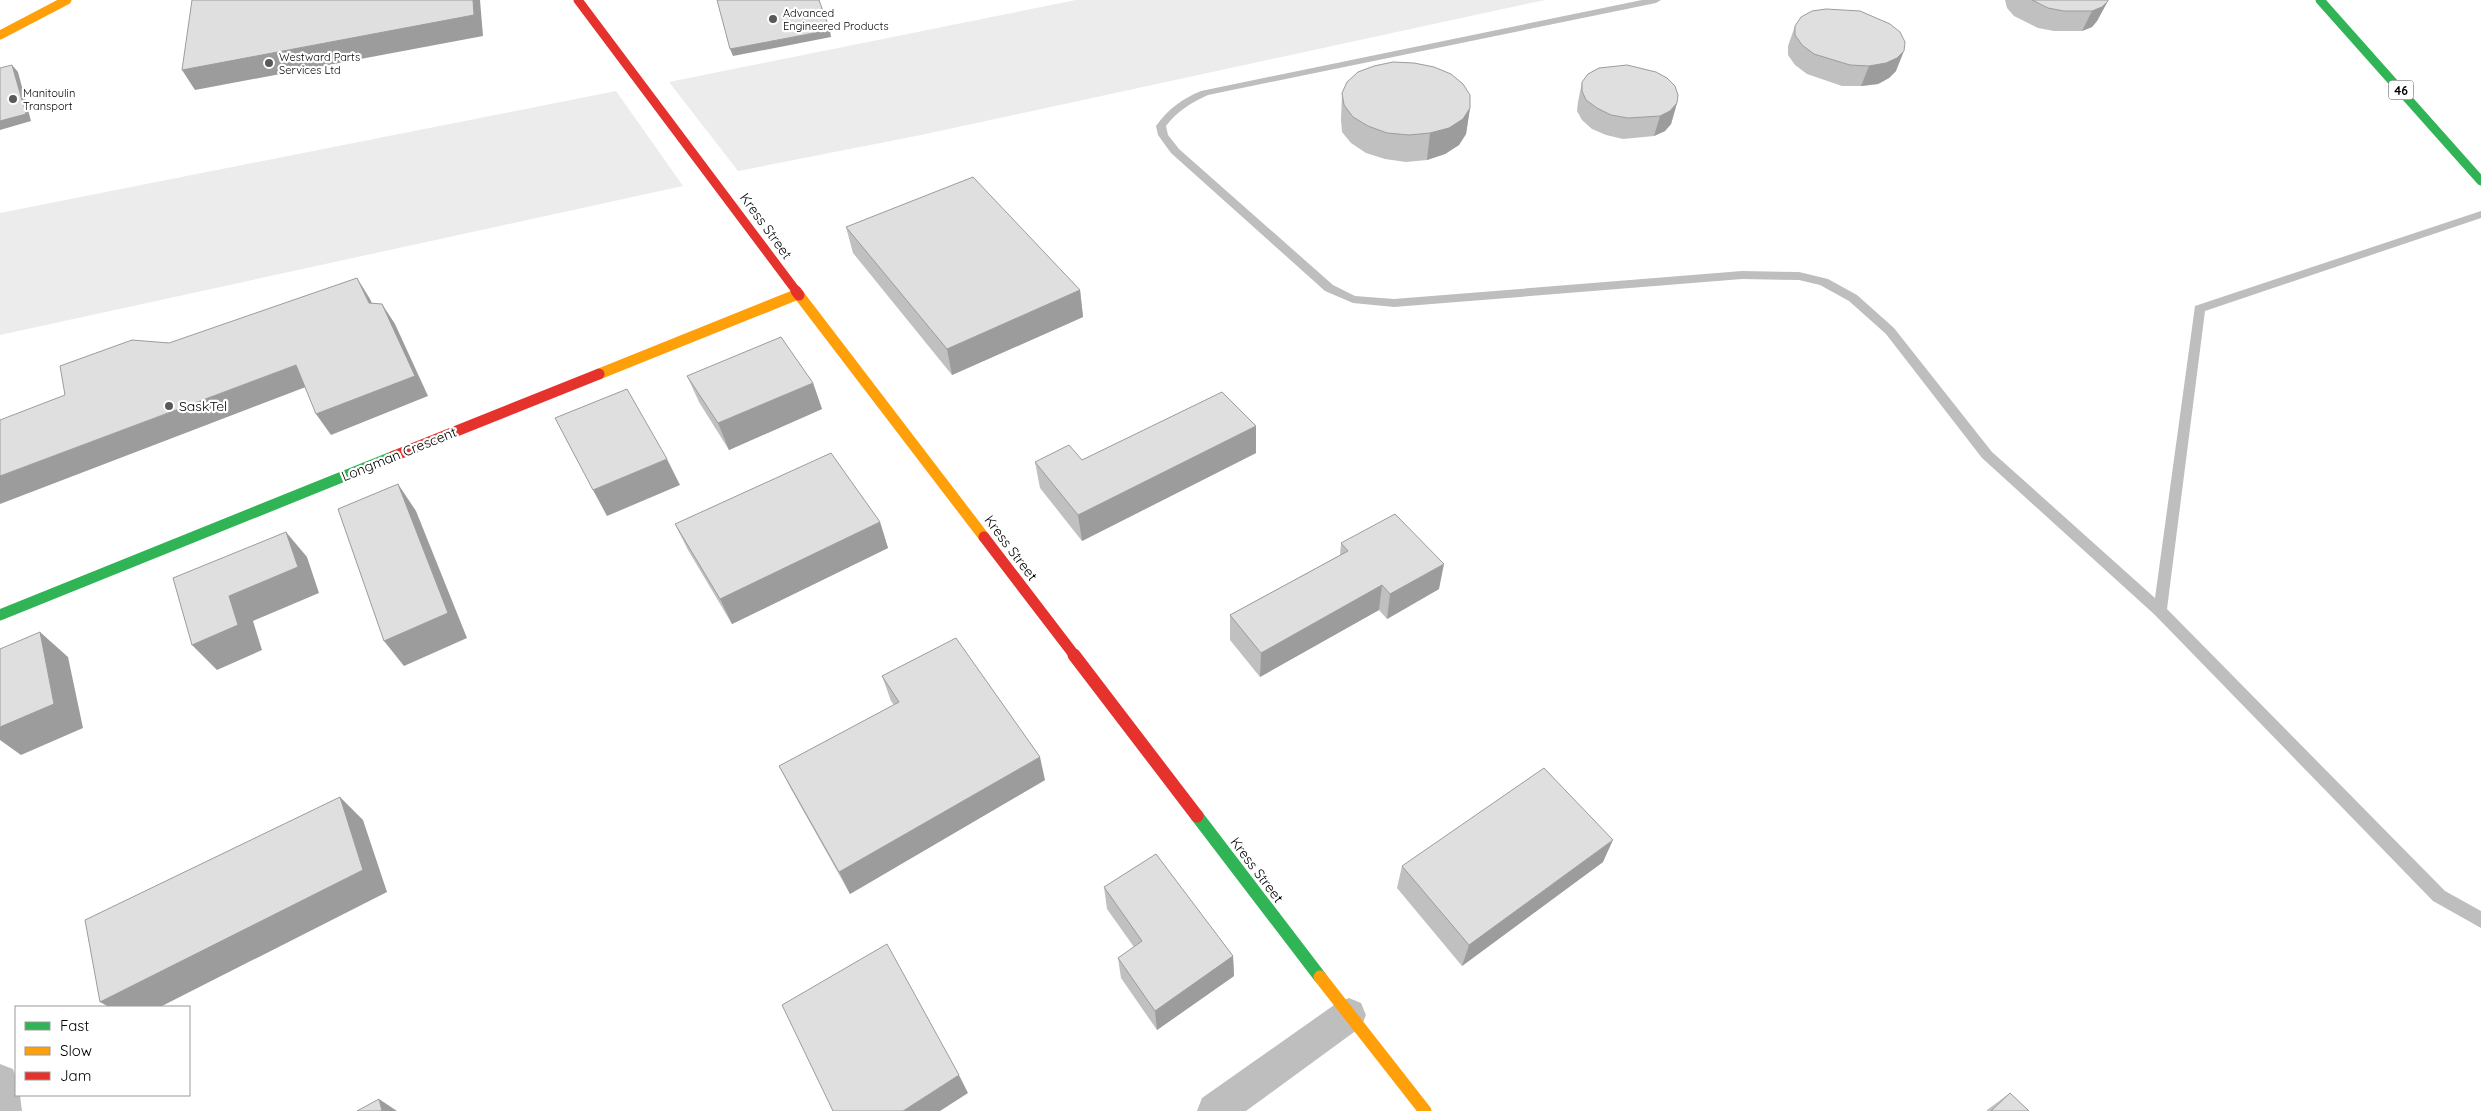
<svg xmlns="http://www.w3.org/2000/svg" width="2481" height="1111" font-family="Quicksand,sans-serif">
<rect width="100%" height="100%" fill="#fff"/>
<g fill="#ececec">
<polygon points="1076,0 1545,0 921,135 738,171 669,82"/>
<polygon points="616,91 683,186 0,335 0,213"/>
</g>
<g fill="none" stroke-linecap="round" stroke-linejoin="round">
<path fill="#bebebe" fill-rule="evenodd" d="M1642,0H1661L1656,3L1208,95C1191,103 1177,111 1166,126L1168,135L1179,149L1333,285L1355,296L1394,299L1742,271L1799,272L1828,279L1857,295L1894,328L1992,452L2155,598L2195,306L2481,211V218L2205,311L2167,609L2445,891L2481,911V928L2433,901L2155,615L1982,458L1886,334L1849,301L1820,285L1799,280L1742,279L1394,307L1353,303L1325,291L1171,153L1158,135L1156,126C1168,109 1182,99 1201,91Z"/>
<g fill="#bebebe" fill-rule="evenodd">
<polygon points="1349,998 1361,1003 1366,1015 1361,1027 1246,1111 1197,1111 1202,1098 1337,1003"/>
<polygon points="0,1064 13,1069 16,1078 16,1095 20,1095 22,1111 0,1111"/>
</g>
<polyline stroke="#30b455" stroke-width="9" points="2320,0 2481,181"/>
<polyline stroke="#30b455" stroke-width="11" points="0,615 394,456"/>
<polyline stroke="#30b455" stroke-width="13" points="1197,816 1320,977"/>
<polyline stroke="#ff9f0a" stroke-width="9" points="0,35 67,0"/>
<g stroke="#ff9f0a" stroke-width="11">
<polyline points="799,295 984,537"/>
<polyline points="599,374 798,294"/>
</g>
<polyline stroke="#ff9f0a" stroke-width="13" points="1320,977 1425,1111"/>
<polyline stroke="#e5322d" stroke-width="9" points="578,0 797,292"/>
<g stroke="#e5322d" stroke-width="11">
<polyline points="796,291 799,295"/>
<polyline points="394,456 599,374"/>
<polyline points="984,537 1075,656"/>
</g>
<polyline stroke="#e5322d" stroke-width="13" points="1074,655 1197,816"/>
</g>
<g fill="#c0c0c0">
<polygon points="2005,0 2108,0 2097,21 2092,27 2082,31 2054,31 2038,28 2014,16 2007,8"/>
<polygon points="1795,26 1896,71 1889,78 1878,84 1861,86 1842,86 1807,74 1795,65 1788,55 1788,46"/>
<polygon points="1582,82 1677,103 1671,124 1665,131 1654,136 1623,139 1606,135 1592,129 1582,120 1577,111 1578,102"/>
<polygon points="1342,93 1470,108 1466,134 1459,145 1445,154 1427,160 1406,162 1385,159 1366,153 1351,143 1342,132 1341,120"/>
<polygon points="846,227 1080,290 1083,317 952,375 853,253"/>
<polygon points="687,376 813,383 822,409 729,450 699,402"/>
<polygon points="1256,426 1256,453 1082,541 1040,488 1035,462 1082,460"/>
<polygon points="880,522 888,548 732,624 688,550 675,524"/>
<polygon points="1341,543 1439,589 1387,619 1379,610 1260,677 1230,640 1230,615 1340,555"/>
<polygon points="882,676 1045,780 850,894 791,789 779,766 894,705 891,701"/>
<polygon points="1603,862 1462,966 1397,888 1402,866"/>
<polygon points="1104,887 1233,956 1234,976 1157,1030 1121,978 1118,958 1134,947 1107,909"/>
<polygon points="2010,1093 2029,1111 1987,1111 1987,1110"/>
</g>
<g fill="#9c9c9c">
<polygon points="473,0 480,0 483,36 195,90 182,70"/>
<polygon points="2108,1 2097,21 2092,27 2082,31 2092,11"/>
<polygon points="830,30 831,37 733,56 730,49"/>
<polygon points="1904,51 1896,71 1889,78 1878,84 1861,86 1869,66"/>
<polygon points="12,65 18,72 31,121 0,130 0,121"/>
<polygon points="1677,103 1671,124 1665,131 1654,136 1660,116"/>
<polygon points="1470,108 1466,134 1459,145 1445,154 1427,160 1430,133"/>
<polygon points="357,278 370,299 382,324 369,303"/>
<polygon points="1080,290 1083,317 952,375 947,349"/>
<polygon points="382,304 395,324 428,396 331,435 316,414"/>
<polygon points="296,365 311,385 0,504 0,476"/>
<polygon points="813,383 822,409 729,450 718,423"/>
<polygon points="1256,426 1256,453 1082,541 1078,515"/>
<polygon points="667,459 680,485 607,516 593,490"/>
<polygon points="398,484 416,511 467,638 404,666 384,641"/>
<polygon points="880,522 888,548 732,624 720,599"/>
<polygon points="286,532 307,557 319,593 253,621 262,650 217,670 192,645 229,596"/>
<polygon points="1444,564 1439,589 1387,619 1390,594"/>
<polygon points="1382,585 1379,610 1260,677 1261,653"/>
<polygon points="40,632 68,657 83,728 21,755 0,740 0,727"/>
<polygon points="1040,757 1045,780 850,894 839,872"/>
<polygon points="340,797 363,820 387,892 160,1007 109,1007 100,1002"/>
<polygon points="1613,840 1603,862 1462,966 1469,945"/>
<polygon points="1233,956 1234,976 1157,1030 1155,1011"/>
<polygon points="959,1075 968,1093 940,1111 903,1111"/>
<polygon points="379,1099 397,1111 382,1111"/>
</g>
<g fill="#dfdfdf" stroke="#9c9c9c">
<polygon points="192,0 473,0 474,15 182,70"/>
<polygon points="717,0 819,0 830,30 730,49"/>
<polygon points="2032,0 2108,0 2108,1 2102,7 2092,11 2064,11 2048,8"/>
<polygon points="1826,9 1860,11 1890,24 1900,32 1905,42 1904,51 1897,58 1886,63 1869,66 1850,65 1814,54 1802,45 1795,35 1795,26 1801,17 1812,11"/>
<polygon points="1393,62 1414,63 1434,67 1451,74 1463,84 1470,95 1470,108 1463,119 1449,128 1430,133 1409,135 1387,133 1368,126 1353,117 1344,105 1342,93 1347,82 1358,72 1374,66"/>
<polygon points="12,65 26,114 0,121 0,68"/>
<polygon points="1627,65 1656,72 1667,78 1675,86 1678,95 1677,103 1670,111 1660,116 1628,118 1611,115 1597,108 1586,100 1582,91 1582,82 1588,74 1599,68"/>
<polygon points="973,177 1080,290 947,349 846,227"/>
<polygon points="357,278 369,303 382,304 415,376 316,414 296,365 0,476 0,420 65,395 60,366 132,340 169,343"/>
<polygon points="781,337 813,383 718,423 687,376"/>
<polygon points="627,389 667,459 593,490 555,418"/>
<polygon points="1222,392 1256,426 1078,515 1035,462 1069,445 1082,460"/>
<polygon points="831,453 880,522 720,599 675,524"/>
<polygon points="398,484 448,613 384,641 338,509"/>
<polygon points="1395,514 1444,564 1390,594 1382,585 1261,653 1230,615 1348,551 1341,543"/>
<polygon points="286,532 298,567 229,596 238,625 192,645 173,578"/>
<polygon points="40,632 54,704 0,727 0,649"/>
<polygon points="956,638 1040,757 839,872 779,766 899,702 882,676"/>
<polygon points="1544,768 1613,840 1469,945 1402,866"/>
<polygon points="340,797 363,870 100,1002 85,920"/>
<polygon points="1156,854 1233,956 1155,1011 1118,958 1142,941 1104,887"/>
<polygon points="887,944 959,1075 903,1111 833,1111 782,1005"/>
<polygon points="2010,1093 2029,1111 1991,1111"/>
<polygon points="379,1099 382,1111 357,1111"/>
</g>
<g fill="#595959" stroke="#fff" stroke-width="2">
<circle cx="773" cy="19" r="5"/>
<circle cx="269" cy="63" r="5"/>
<circle cx="13" cy="99" r="5"/>
<circle cx="169" cy="406" r="5"/>
</g>
<g text-anchor="middle" dominant-baseline="central" stroke-width="4.5" stroke-linejoin="round" paint-order="stroke">
<g font-size="11" fill="#000" stroke="#fff" text-anchor="start">
<text x="783" y="13">Advanced<tspan x="783" dy="13">Engineered Products</tspan></text>
<text x="279" y="57">Westward Parts<tspan x="279" dy="13">Services Ltd</tspan></text>
<text x="23" y="93">Manitoulin<tspan x="23" dy="13">Transport</tspan></text>
</g>
<rect fill="#fff" stroke="#4c4c4c" stroke-width="1" x="2388.5" y="80.5" width="25" height="19" rx="4"/>
<g font-size="12" font-weight="bold" fill="#000">
<text x="2401" y="90">46</text>
</g>
<g font-size="14" fill="#000" stroke="#fff">
<text transform="translate(766 226) rotate(54)">Kress Street</text>
<text transform="translate(399 454) rotate(-22)">Longman Crescent</text>
<text transform="translate(1011 548) rotate(53)">Kress Street</text>
<text transform="translate(1257 870) rotate(53)">Kress Street</text>
</g>
<g font-size="14" fill="#000" stroke="#fff" text-anchor="start">
<text x="179" y="406">SaskTel</text>
</g>
</g>
<rect x="15" y="1006" width="175" height="90" fill="#ffffff" stroke="#999999"/>
<rect x="25" y="1022" width="25" height="8" fill="#30b455" stroke="#999999"/>
<text x="60" y="1031" font-size="15" fill="#000000">Fast</text>
<rect x="25" y="1047" width="25" height="8" fill="#ff9f0a" stroke="#999999"/>
<text x="60" y="1056" font-size="15" fill="#000000">Slow</text>
<rect x="25" y="1072" width="25" height="8" fill="#e5322d" stroke="#999999"/>
<text x="60" y="1081" font-size="15" fill="#000000">Jam</text>
</svg>
